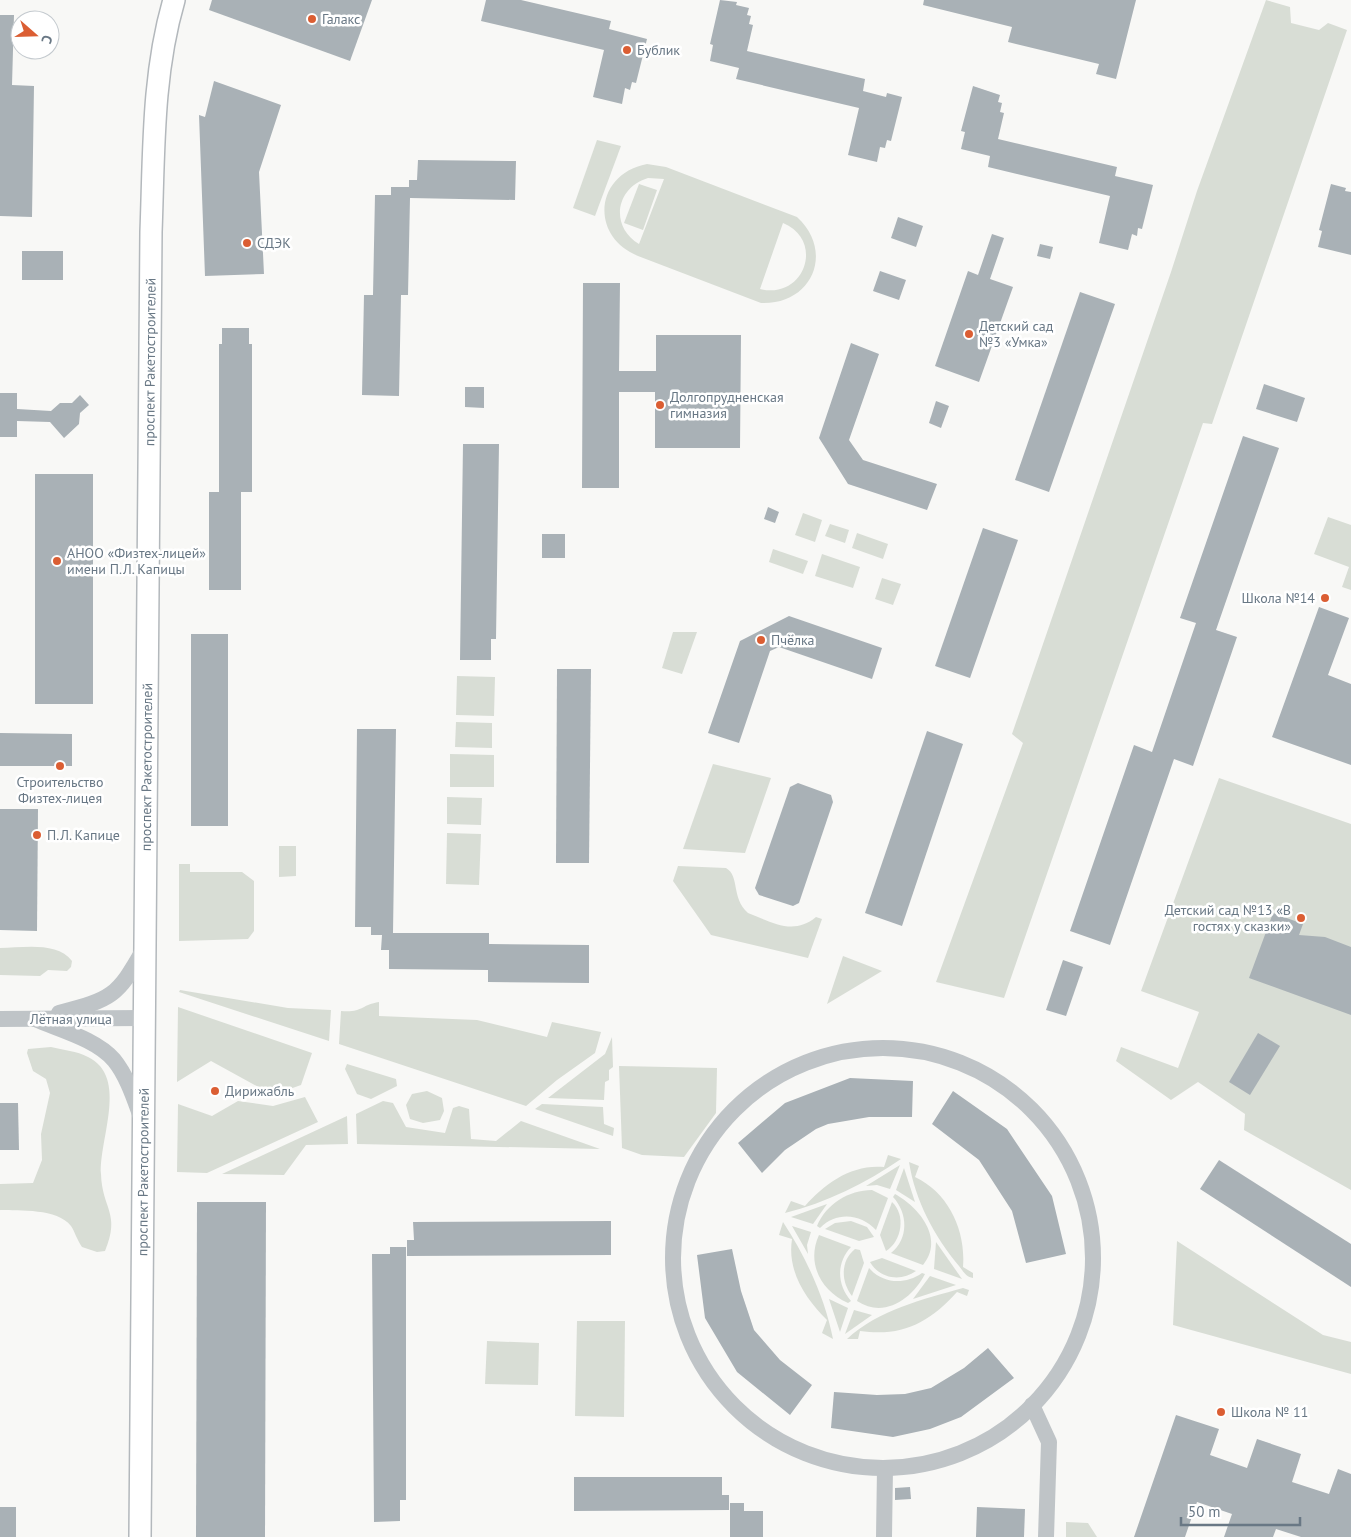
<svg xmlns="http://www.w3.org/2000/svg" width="1351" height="1537" font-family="'PT Sans',sans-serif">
<rect width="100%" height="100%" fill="#f8f8f6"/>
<g fill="#d8ddd5" fill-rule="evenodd">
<polygon points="1266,0 1290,7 1291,23 1319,30 1328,23 1347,30 1212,424 1203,423 1004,998 936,982 1023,743 1012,734 1171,272 1197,191"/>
<polygon points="597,140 621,146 595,216 573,208"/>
<path d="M647,164L666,167L797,217C835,252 812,305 761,303L638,256C589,236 595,174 647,164ZM648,178L664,179L639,244C610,227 615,188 648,178ZM783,223C825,240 805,300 760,289Z"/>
<polygon points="639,184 657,190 643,230 624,223"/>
<polygon points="803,513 822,520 815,542 795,535"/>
<polygon points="1328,517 1351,525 1351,590 1342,587 1349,567 1314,554"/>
<polygon points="830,524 849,530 845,543 825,536"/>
<polygon points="857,533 888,544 883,559 852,548"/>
<polygon points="773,549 808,561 803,574 769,562"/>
<polygon points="822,554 860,567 853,588 815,576"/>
<polygon points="882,578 901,584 893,605 875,599"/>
<polygon points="673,632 697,632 682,674 662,668"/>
<polygon points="457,676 495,677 494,716 456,715"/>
<polygon points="456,722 492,723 492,748 455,747"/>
<polygon points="450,754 494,755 494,787 450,787"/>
<polygon points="713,764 771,778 745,853 683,849"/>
<polygon points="1219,778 1351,824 1351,1190 1244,1130 1245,1114 1198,1082 1171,1100 1116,1061 1121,1047 1178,1068 1199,1012 1141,991"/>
<polygon points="447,797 482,798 481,825 447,824"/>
<polygon points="447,833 481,834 479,885 446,884"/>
<polygon points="279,846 296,846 296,876 279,877"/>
<polygon points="179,864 190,864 190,872 242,872 254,881 254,931 248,939 179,941"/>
<path d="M678,866L726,868C740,876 731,898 748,913C772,922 793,936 816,917L822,919L808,958L711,935L673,881Z"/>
<path d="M0,948C22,948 57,941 72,961L71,967L67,971L48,970L40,976L0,975Z"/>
<polygon points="843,956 882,971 827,1004"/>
<polygon points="180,990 288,1008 331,1010 329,1041 179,992"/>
<path d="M379,1002V1016L477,1020L547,1037L552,1022L601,1032L595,1053L557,1080L526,1106L339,1044L341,1011C362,1013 361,1005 379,1002Z"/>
<polygon points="178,1007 312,1053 301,1085 273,1095 211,1061 177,1082"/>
<polygon points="612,1037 613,1067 609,1070 609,1080 605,1082 604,1100 548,1098 605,1054"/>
<path d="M51,1047C63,1050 77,1051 88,1057C129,1077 99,1139 101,1174C102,1209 121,1213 105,1251L97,1252L82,1247C77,1240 75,1232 71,1226C57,1208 20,1211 0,1210V1184L33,1183L42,1160L41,1134L50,1093L46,1079L33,1071L27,1053L28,1049Z"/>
<polygon points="347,1064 396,1079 397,1086 371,1099 357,1094 345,1069"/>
<polygon points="619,1066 717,1068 716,1113 684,1157 642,1155 622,1148"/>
<polygon points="427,1091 442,1098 444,1111 440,1120 423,1123 410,1119 406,1105 412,1094"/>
<polygon points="305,1097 318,1122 207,1173 177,1172 178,1104 212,1116 238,1101 273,1106"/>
<polygon points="383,1101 393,1103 406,1127 445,1133 453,1108 459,1106 469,1109 471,1139 496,1141 521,1121 600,1149 357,1144 356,1114"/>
<polygon points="542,1104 603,1107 604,1124 614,1128 613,1136 535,1109"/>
<polygon points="347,1116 348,1144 306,1145 284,1175 222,1174"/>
<path d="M888,1155L901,1159C866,1183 826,1203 785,1213L791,1201L805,1206C825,1183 852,1164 884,1167Z"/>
<path d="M909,1162L919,1166L915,1177C949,1193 966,1231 963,1267L973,1273V1278C966,1277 963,1271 959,1266C934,1236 915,1200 909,1162Z"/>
<polygon points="900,1165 890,1189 877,1185 866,1186"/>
<polygon points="904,1168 915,1202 896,1190"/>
<path d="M872,1190L888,1198L876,1230C861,1214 837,1211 820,1228L817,1226C826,1204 849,1190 872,1190Z"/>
<path d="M895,1194C919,1207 945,1239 923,1265L891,1253C909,1239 908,1213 893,1197Z"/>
<path d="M892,1202C906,1215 902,1241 886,1251L880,1235Z"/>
<polygon points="827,1204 813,1224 791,1217"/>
<polygon points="851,1221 867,1227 874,1237 859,1241 825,1229 835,1223"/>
<path d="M783,1222C806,1257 825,1298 833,1339L822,1333L827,1320C805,1298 787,1271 792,1239L779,1235Z"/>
<polygon points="792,1226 811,1232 807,1245 808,1254"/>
<path d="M819,1235L851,1247C836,1263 837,1285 851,1301L848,1303C821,1291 806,1263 819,1235Z"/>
<polygon points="1177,1241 1323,1335 1351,1342 1351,1374 1173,1325"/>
<polygon points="936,1242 962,1279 934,1269"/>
<path d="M855,1249L860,1250L864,1263L852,1296C841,1282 840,1261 855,1249Z"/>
<path d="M882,1258L916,1271C901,1282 880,1279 870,1262Z"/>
<path d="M869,1268C883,1284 905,1285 922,1273L925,1274C912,1299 884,1319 857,1301Z"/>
<polygon points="930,1276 956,1285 913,1299"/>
<path d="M963,1288L969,1290L967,1296L957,1292C929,1323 902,1337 860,1331L858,1339H847C878,1310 924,1299 963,1288Z"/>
<polygon points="829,1299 848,1308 840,1332"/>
<polygon points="854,1310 872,1315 845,1334"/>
<polygon points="577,1321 625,1321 624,1417 575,1416"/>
<polygon points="487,1341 539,1343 538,1385 485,1384"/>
<polygon points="1066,1522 1088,1523 1097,1537 1066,1537"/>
</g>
<g fill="#a9b1b6">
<polygon points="212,0 372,0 350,61 209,10"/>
<polygon points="486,0 521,0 611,21 609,29 647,39 636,83 632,82 630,90 625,88 622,104 593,97 604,50 481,21"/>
<polygon points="720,0 737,2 736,5 749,8 747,15 751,16 749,24 753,25 747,51 865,79 863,91 886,97 887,93 902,97 891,141 887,140 885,148 880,147 877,162 848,155 859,108 736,79 739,68 710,61 713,45 710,44"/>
<polygon points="924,0 1136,0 1116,79 1096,74 1099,64 1008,42 1012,27 923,5"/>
<polygon points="0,15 14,15 12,85 34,86 32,217 0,216"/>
<polygon points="214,81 281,105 259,172 264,274 205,276 199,115 205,117"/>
<polygon points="973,86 1000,95 998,102 1002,103 1000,112 1004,113 998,139 1117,167 1115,176 1153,185 1142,229 1138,228 1137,236 1132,234 1128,250 1099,243 1110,196 988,167 990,156 961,149 965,132 961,131"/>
<polygon points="418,160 516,161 515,200 410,198 408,295 401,295 399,396 362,395 364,295 373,295 375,195 391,195 391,187 409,187 409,180 417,180"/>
<polygon points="1331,184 1346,188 1345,191 1351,192 1351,255 1318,247 1322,231 1319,230"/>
<polygon points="898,217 923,226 916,247 891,238"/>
<polygon points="992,234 1004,238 990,279 1013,287 979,382 935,366 968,271 978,275"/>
<polygon points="1040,244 1053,247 1050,259 1037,256"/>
<rect x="22" y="251" width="41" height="29"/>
<polygon points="880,271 906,280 899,300 873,291"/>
<polygon points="583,283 620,283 619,371 656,371 656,335 741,335 740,448 655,448 655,392 619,392 619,488 582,488"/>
<polygon points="1080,292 1115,304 1049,492 1015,480"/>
<polygon points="222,328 249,328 249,344 252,344 252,492 241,492 241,590 209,590 209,492 219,492 219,344 222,344"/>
<polygon points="851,343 879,354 849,440 863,460 937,484 927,510 848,484 819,438"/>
<polygon points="1264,384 1305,398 1297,422 1256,409"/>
<polygon points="465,387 484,387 484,408 465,407"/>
<polygon points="0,393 17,393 17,409 51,411 60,403 72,403 80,395 89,405 80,413 79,424 64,438 50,422 17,421 17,437 0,437"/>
<polygon points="936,401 949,406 941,428 929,423"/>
<polygon points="1243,436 1279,448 1216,630 1237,637 1193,766 1174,759 1110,945 1070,931 1134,745 1152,752 1196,623 1180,618"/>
<polygon points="463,444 499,444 496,639 491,639 491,660 460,660"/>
<rect x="35" y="474" width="58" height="230"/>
<polygon points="768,507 779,512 775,523 764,519"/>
<polygon points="983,528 1018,540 970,678 935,666"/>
<rect x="542" y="534" width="23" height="24"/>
<polygon points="1319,607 1349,618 1328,675 1351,684 1351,765 1272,737"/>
<polygon points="789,616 882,648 872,679 779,647 770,651 739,743 708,733 740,641"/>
<rect x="191" y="634" width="37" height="192"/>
<polygon points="557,669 591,669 589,863 556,863"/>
<polygon points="357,729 396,729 393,933 489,933 489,944 589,945 589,983 488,982 488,970 389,969 389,950 381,950 382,935 371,935 371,927 355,927"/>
<polygon points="927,731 963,744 902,926 865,913"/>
<polygon points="0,733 72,734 72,766 0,766"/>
<polygon points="798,783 831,795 833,802 799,903 793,906 759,895 755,888 790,787"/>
<polygon points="0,809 38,809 37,931 0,930"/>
<polygon points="1273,913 1303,924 1299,935 1325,937 1351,947 1351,1015 1249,978"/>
<polygon points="1063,960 1083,967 1066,1016 1046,1010"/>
<polygon points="1258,1033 1280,1046 1250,1095 1229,1082"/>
<polygon points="850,1078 913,1081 912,1117 869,1117 828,1124 816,1129 785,1150 762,1173 738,1143 785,1103"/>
<polygon points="953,1091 1007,1129 1052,1196 1066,1254 1026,1263 1012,1211 979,1160 932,1124"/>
<polygon points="0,1103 18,1103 19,1150 0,1150"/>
<polygon points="1219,1160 1351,1244 1351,1287 1200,1189"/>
<polygon points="197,1202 266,1202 265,1537 196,1537"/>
<polygon points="611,1221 611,1255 407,1256 407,1240 414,1240 413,1222"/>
<polygon points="390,1247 406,1247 406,1500 400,1500 400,1521 374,1522 372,1254 390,1254"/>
<polygon points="732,1249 741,1291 754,1330 780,1360 812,1385 790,1415 737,1372 705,1318 697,1255"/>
<polygon points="988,1348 1014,1378 961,1417 930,1429 893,1437 831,1428 834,1392 877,1395 905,1394 931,1388 964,1368"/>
<polygon points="1176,1415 1219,1429 1210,1455 1247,1468 1257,1439 1301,1454 1292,1482 1329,1494 1338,1469 1351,1474 1351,1537 1301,1537 1276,1529 1273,1537 1224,1537 1232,1514 1197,1502 1185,1537 1134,1537"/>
<polygon points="574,1477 722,1477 722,1495 729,1495 729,1510 574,1511"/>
<polygon points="910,1487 911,1499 895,1500 895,1488"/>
<polygon points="730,1503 744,1503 744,1511 763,1511 763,1537 730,1537"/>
<rect x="0" y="1507" width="16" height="30"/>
<polygon points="977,1507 1025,1509 1024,1537 976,1537"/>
</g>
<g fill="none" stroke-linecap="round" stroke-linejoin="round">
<defs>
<g id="major">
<path id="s1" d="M140,1537L151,232C154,154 152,75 174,0"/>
</g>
</defs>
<use href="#major" stroke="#b3b8bc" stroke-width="24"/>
<g stroke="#bfc4c7" stroke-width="16">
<path d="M59,1013C112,999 117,997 144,949"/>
<polyline points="0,1019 143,1018"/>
<path d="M35,1019C60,1030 96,1039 114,1060C127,1076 134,1098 141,1117"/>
<circle cx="883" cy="1258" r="210"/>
<polyline points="1032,1405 1049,1442 1046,1537"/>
<polyline points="884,1537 885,1468"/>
</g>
<use href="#major" stroke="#fff" stroke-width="21"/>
</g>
<g fill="#db5e33" stroke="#fff" stroke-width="2">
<circle cx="312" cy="19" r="5"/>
<circle cx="627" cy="50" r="5"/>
<circle cx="247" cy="243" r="5"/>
<circle cx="969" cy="334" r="5"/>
<circle cx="660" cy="405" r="5"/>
<circle cx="57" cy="561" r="5"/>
<circle cx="1325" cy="598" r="5"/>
<circle cx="761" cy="640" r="5"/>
<circle cx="60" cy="766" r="5"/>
<circle cx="37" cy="835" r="5"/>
<circle cx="1301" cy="918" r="5"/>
<circle cx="215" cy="1091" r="5"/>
<circle cx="1221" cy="1412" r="5"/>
</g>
<g text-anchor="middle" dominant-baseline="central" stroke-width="5" stroke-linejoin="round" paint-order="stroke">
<g font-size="14" fill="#697885" stroke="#fff" text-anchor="start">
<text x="322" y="19">Галакс</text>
<text x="637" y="50">Бублик</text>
<text x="257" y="243">СДЭК</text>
<text x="979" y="326">Детский сад<tspan x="979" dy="16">№3 «Умка»</tspan></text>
<text x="670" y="397">Долгопрудненская<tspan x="670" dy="16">гимназия</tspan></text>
<text x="67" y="553">АНОО «Физтех-лицей»<tspan x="67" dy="16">имени П.Л. Капицы</tspan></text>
<text x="1315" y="598" text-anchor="end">Школа №14</text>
<text x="771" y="640">Пчёлка</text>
<text x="60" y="782" text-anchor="middle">Строительство<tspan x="60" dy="16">Физтех-лицея</tspan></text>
<text x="47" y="835">П.Л. Капице</text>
<text x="1291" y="910" text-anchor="end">Детский сад №13 «В<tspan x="1291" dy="16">гостях у сказки»</tspan></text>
<text x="225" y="1091">Дирижабль</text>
<text x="1231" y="1412">Школа № 11</text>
</g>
<g font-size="14" fill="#697885" stroke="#fff">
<text stroke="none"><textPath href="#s1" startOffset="1175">проспект Ракетостроителей</textPath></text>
<text stroke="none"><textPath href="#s1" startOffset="770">проспект Ракетостроителей</textPath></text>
<text x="71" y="1019">Лётная улица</text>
<text stroke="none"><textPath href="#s1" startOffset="365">проспект Ракетостроителей</textPath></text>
</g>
</g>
<g transform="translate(35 35) rotate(110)"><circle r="24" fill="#ffffff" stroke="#c3c9ce"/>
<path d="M0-4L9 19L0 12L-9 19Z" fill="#db5e33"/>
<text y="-8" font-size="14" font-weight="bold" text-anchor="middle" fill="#697885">С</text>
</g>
<path d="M1181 1517v8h119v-8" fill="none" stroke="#697885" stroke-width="2.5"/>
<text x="1188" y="1517" font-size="15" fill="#697885" stroke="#ffffff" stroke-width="4" paint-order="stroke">50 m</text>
</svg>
